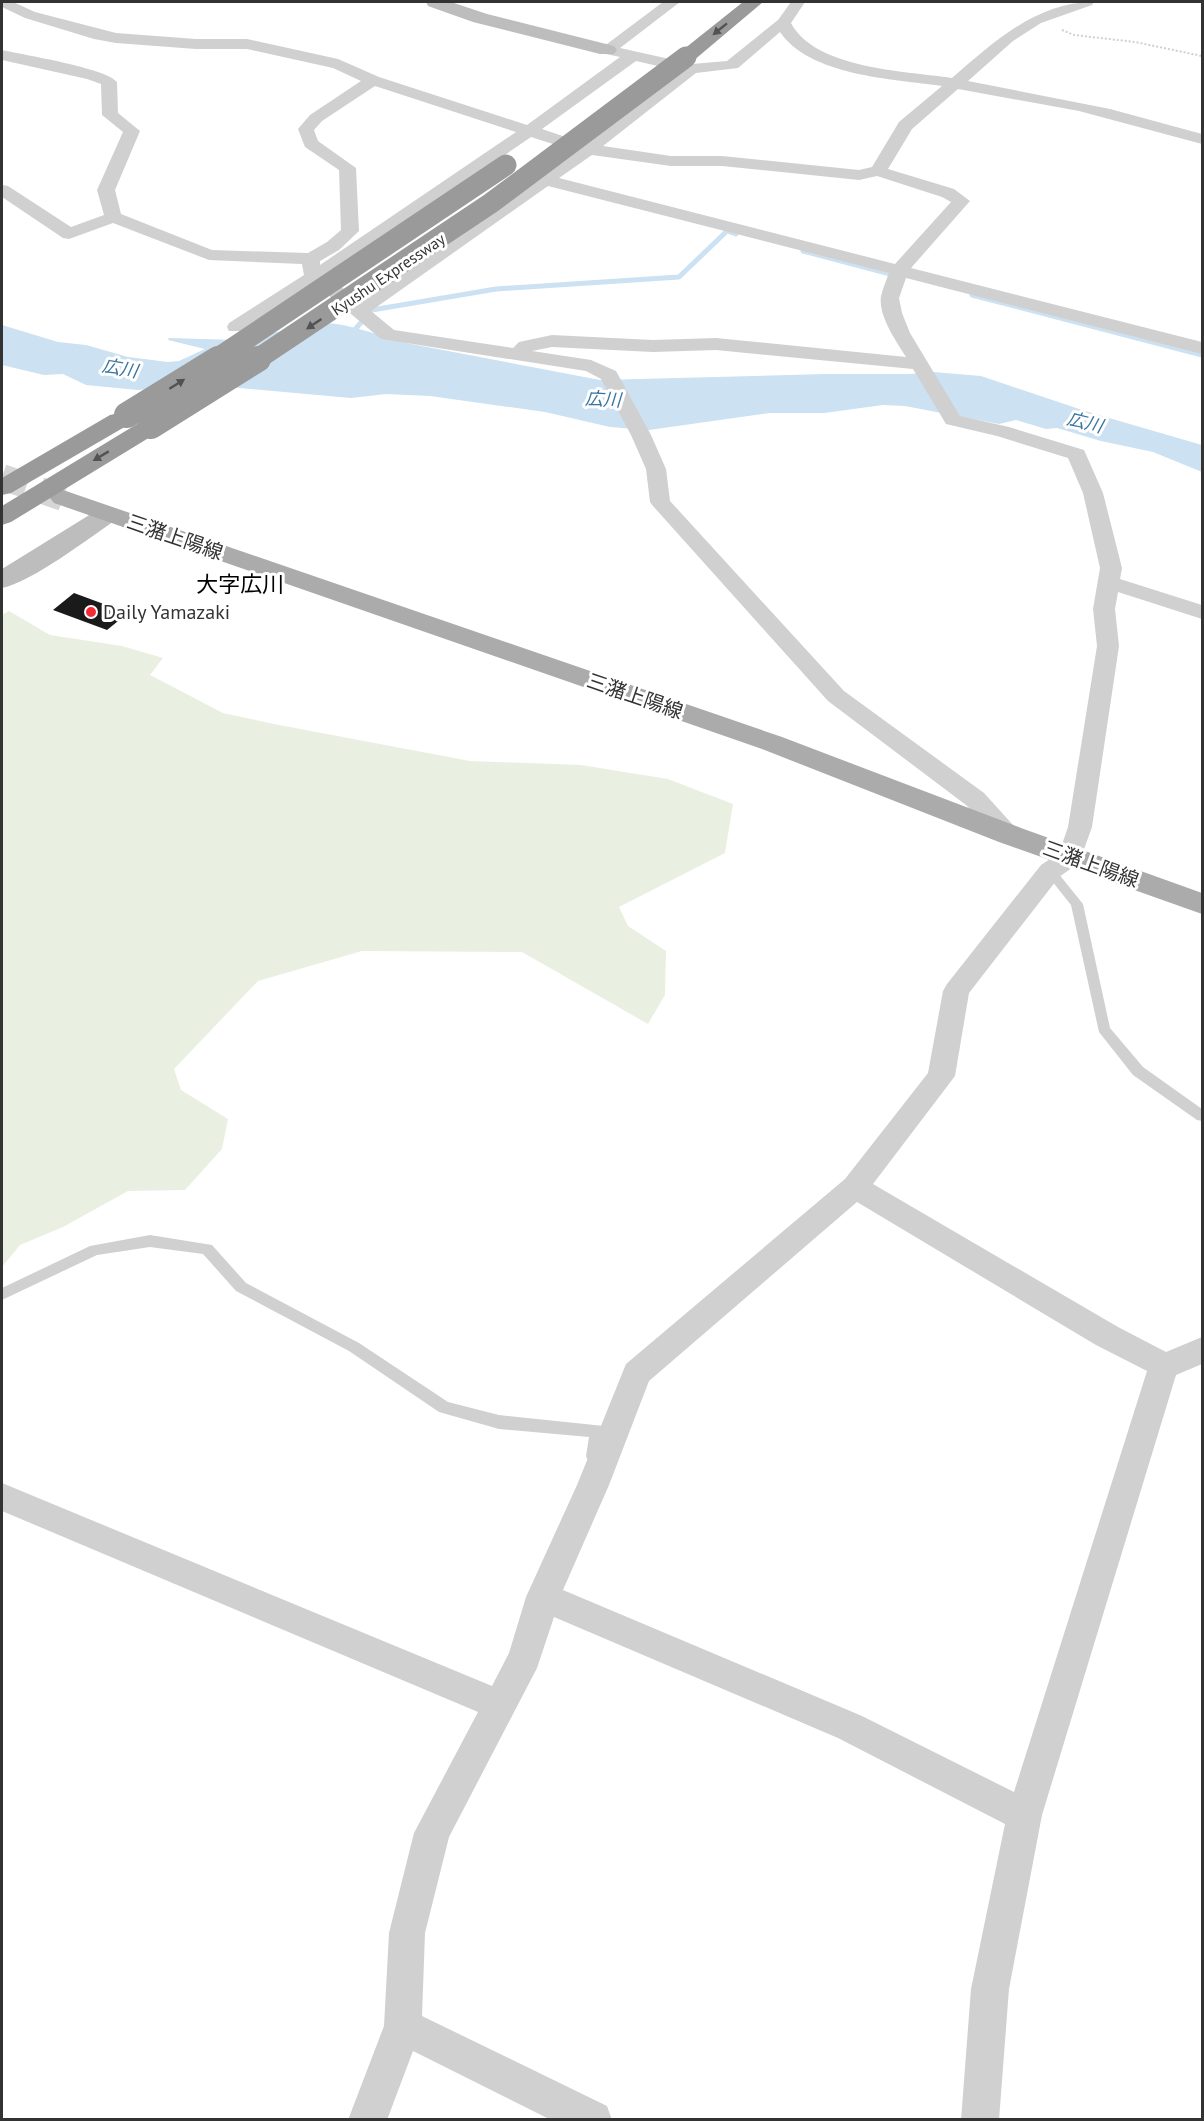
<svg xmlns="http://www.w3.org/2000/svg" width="1204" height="2121" font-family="'PT Sans','Noto Sans JP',sans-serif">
<rect width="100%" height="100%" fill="#fff"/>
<polygon fill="#e9f0e1" points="9,611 50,635 122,646 163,658 150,675 223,713 274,724 470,761 581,765 668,779 733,804 725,853 619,907 628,926 666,951 665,995 648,1024 522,952 362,951 258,981 174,1069 181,1090 228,1119 222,1149 185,1190 128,1191 63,1227 20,1245 2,1267 2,615"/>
<path fill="#cce1f1" d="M324,323C353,324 378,336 406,343L600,380L825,374H910L933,372L981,376L1085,411L1202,445V472L1153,452L1101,441L1057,428L1046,429L1016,420L999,424L905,406L883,405L824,413H770L649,430L610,427L545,412L430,396L386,394L351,398L206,385L138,390L86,385L63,374L44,375L2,365V325L58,342L86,345L128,357L168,362L179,361L205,349L168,340L169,338L236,340Z"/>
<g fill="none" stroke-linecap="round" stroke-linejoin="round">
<g stroke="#cce1f1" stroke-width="5">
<polyline points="803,251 898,276"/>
<polyline points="972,295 1202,355"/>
<polyline points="351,334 372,310 496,289 679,277 727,231 736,234"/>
</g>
</g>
<polygon fill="#1a1a1a" points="74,593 128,613 107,630 53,610"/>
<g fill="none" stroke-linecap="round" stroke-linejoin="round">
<polyline stroke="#d6d6d6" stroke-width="26" stroke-dasharray="26 14" stroke-linecap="butt" points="2,477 63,498"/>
<polyline stroke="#d0d0d0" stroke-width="2" stroke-dasharray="2 2" stroke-linecap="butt" points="1062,30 1074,35 1135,42 1202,56"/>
<g fill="#d0d0d0" fill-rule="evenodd">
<polygon points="1050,867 1054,868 1083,904 1110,1028 1143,1067 1202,1109 1202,1121 1197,1120 1133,1075 1099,1032 1071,905 1044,871"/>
<polygon points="150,1235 212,1245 246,1283 359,1343 448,1402 499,1415 604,1426 606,1431 600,1461 594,1463 588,1461 586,1456 589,1437 499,1429 439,1412 349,1351 236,1291 203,1254 150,1247 97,1255 2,1300 2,1288 90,1246"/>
</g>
<path fill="#d0d0d0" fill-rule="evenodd" d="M2,2H13L35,12L116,33L196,39H247L338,59L379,77L527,125L620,57L601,53L599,50L663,2H680L620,48L692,64L727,61L778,20L791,2H805L791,23C815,69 906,71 952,78C994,42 1036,2 1094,2L1092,5L1041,23L1013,41L968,81L1110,109L1202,134V144L1079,111L958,89L912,129L888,169L954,189L970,201L911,268L1202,342V354L906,278L899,298L902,313L910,333L960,416L1009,427L1084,450L1103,493L1122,568L1120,579L1202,605V619L1118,592L1115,609L1119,646L1092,827L1079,863L1059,877L969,993L955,1076L873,1184L1118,1327L1166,1352L1202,1337V1364L1176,1375L1042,1815L1009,1989L999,2120H961L971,1989L1005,1824L838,1738L554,1617L537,1668L449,1837L425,1933L422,2016L607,2106L612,2120H551L413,2051L387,2120H348L384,2026L389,1933L414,1833L478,1712L2,1511V1483L492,1686L509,1653L526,1597L577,1485L626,1364L845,1179L928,1073L943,991L947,984L1041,865L1059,853L1068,827L1097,646L1093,609L1100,568L1083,493L1068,458L997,436L946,424L913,369L716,350L653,352L552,347L532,351L591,360L616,371L651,435L666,469L670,501L844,691L984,793L1022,835L1019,841L1010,843L1001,841L966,805L828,701L653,506L650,502L646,469L631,435L601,379L586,371L381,339L315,284L243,331H229L227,327L229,323L304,275L302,264L209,260L113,223L69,239L63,238L2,197V185L8,186L71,227L104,215L97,190L123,132L102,115L101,84L87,79L2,60V50C24,55 106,68 117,82L118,113L140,131L115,190L121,214L212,250L308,253L327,242L341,230L339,170L305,147L298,129L310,115L361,81L333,68L247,49H196L116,43L94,39L25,18L2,7ZM780,32C810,76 893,79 942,86L899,122L872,167L859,170L722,156H671L603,146L696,73L738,68ZM636,61L680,71L586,144L542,129ZM375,86L516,132L320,265V261L339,250L359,231L356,168L318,141L314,130L322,121ZM531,137L575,151L360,302L328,276ZM592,155L671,166H722L859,180L877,176L942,197L951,202L895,264L559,178ZM548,186L889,273C886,281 883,288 881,296C878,316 896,341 906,357L716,338L653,340L552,335L519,342L513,348L394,330L371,311ZM857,1202L1096,1345L1147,1371L1014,1792L862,1716L563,1590L609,1485L649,1381Z"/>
<g fill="#bdbdbd" fill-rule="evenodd">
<polygon points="426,2 451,2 487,14 614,46 617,50 614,54 600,54 473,22 428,6"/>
<path d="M108,506L117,509L121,514L117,519C89,538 32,582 2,588V569L99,509Z"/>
</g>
<polygon fill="#ababab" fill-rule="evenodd" points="63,490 782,737 1021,828 1202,893 1202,914 999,842 762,749 54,503 50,498 54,493"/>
<g fill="#9a9a9a" fill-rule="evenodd">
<polygon points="743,2 763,2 693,61 679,61 676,57 679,53"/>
<polygon points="119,413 128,415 131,420 128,425 11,493 2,495 2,478 110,415"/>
<polygon points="151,419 160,421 163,426 160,431 11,522 2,525 2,506 142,421"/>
</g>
<g stroke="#9a9a9a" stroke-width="21">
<polyline points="215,360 506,165"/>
<polyline points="256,360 491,203 686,57"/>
</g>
<g stroke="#9a9a9a" stroke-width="26">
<polyline points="127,415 218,359"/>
<polyline points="151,426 258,359"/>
</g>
</g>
<defs><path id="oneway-solid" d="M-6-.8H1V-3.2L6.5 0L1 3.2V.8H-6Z" transform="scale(1.5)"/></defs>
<g fill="#525252">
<use href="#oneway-solid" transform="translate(720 29) rotate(141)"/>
<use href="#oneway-solid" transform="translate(314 324) rotate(146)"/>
<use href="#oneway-solid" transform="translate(177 384) rotate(-32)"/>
<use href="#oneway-solid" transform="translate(101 456) rotate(149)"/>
</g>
<circle fill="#f42a34" stroke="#fff" stroke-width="2" cx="91" cy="612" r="6"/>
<g text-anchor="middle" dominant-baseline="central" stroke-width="6" stroke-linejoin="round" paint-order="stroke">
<g font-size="16" fill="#333" stroke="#fff">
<text transform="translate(388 274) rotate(-34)">Kyushu Expressway</text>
</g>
<g font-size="18" font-style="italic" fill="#38749e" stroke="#fff">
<text transform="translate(120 368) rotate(10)">広川</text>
<text transform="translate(603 399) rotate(3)">広川</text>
<text transform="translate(1085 422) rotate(14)">広川</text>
</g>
<g font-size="20" fill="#333" stroke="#fff">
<text transform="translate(175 537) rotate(19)">三潴上陽線</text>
<text transform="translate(635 696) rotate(19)">三潴上陽線</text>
<text transform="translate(1091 864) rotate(20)">三潴上陽線</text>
</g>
<g font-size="20" fill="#333" stroke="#fff" text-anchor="start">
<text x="103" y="612">Daily Yamazaki</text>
</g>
<g font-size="22" fill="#000" stroke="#fff">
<text x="240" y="584">大字広川</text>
</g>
</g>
<rect width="1204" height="2121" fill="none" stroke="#333333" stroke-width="6"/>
</svg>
